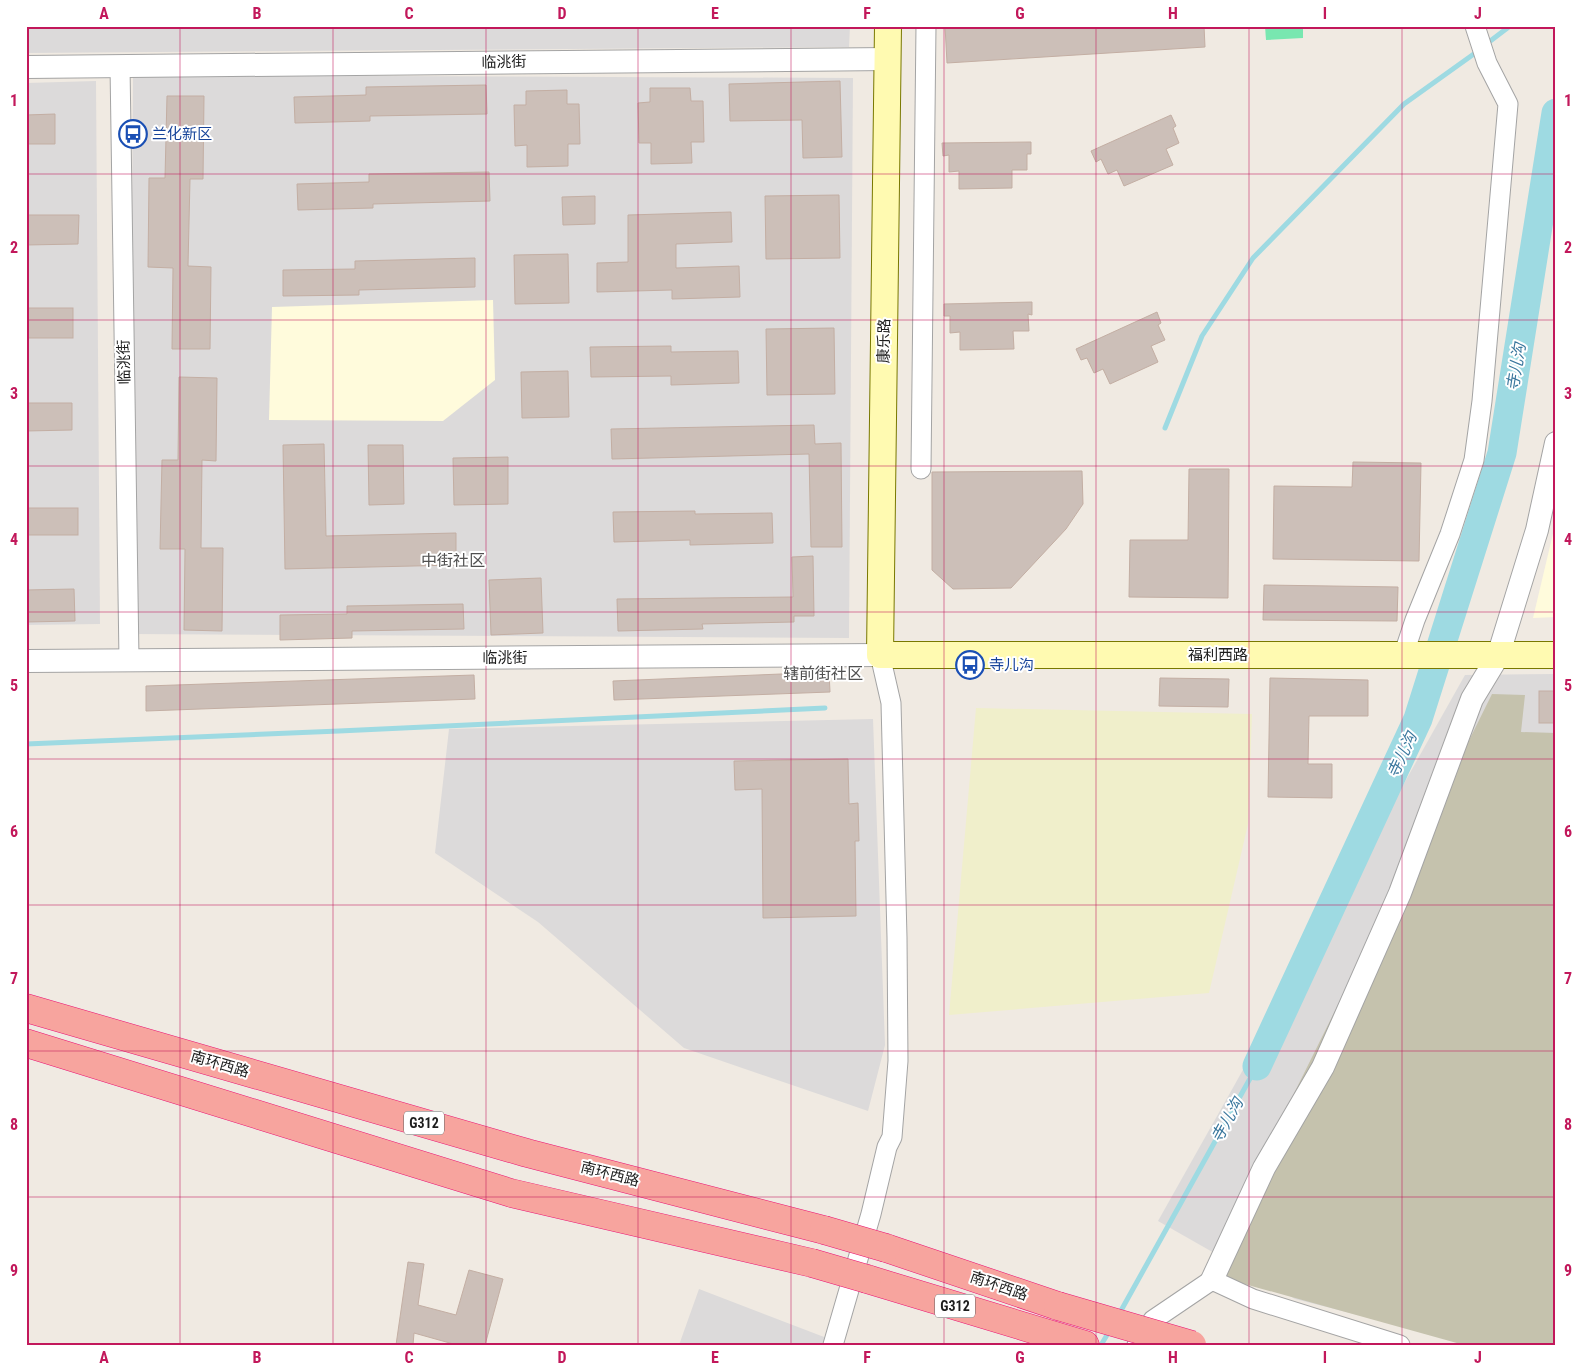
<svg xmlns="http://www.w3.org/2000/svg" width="1582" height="1371" font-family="'Roboto Condensed','Noto Sans SC',sans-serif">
<rect width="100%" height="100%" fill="#f0eae2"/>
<g fill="#dcdada">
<polygon points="26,26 850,26 849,47 26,53"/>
<polygon points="133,75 853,78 849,638 129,634"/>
<polygon points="96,81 100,624 26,625 26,83"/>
<polygon points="1556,674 1556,1345 1477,1345 1295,1299 1158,1221 1465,675"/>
<polygon points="873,719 885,1045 868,1111 684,1048 538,922 435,853 449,729"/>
<polygon points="699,1289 845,1345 679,1345"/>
</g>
<g fill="#fffbdc">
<polygon points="493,300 495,380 443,421 269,420 272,307"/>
<polygon points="1556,521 1556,617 1533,618"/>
</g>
<polygon fill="#c5c2ad" points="1492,694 1525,695 1521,732 1556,733 1556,1345 1464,1345 1205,1273"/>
<polygon fill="#f0efcb" points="976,708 1252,714 1248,824 1209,993 949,1015"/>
<polygon fill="#78e7b0" points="1265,26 1303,26 1303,38 1266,40"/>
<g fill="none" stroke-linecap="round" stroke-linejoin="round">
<g stroke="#9edae2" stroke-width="5">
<polyline points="1485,45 1510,26"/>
<polyline points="1165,428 1202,336 1253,258 1404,104 1478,51"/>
<polyline points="26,744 339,731 825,708"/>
<polyline points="1118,1316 1257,1066"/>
<polyline points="1101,1345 1110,1330"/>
</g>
<polyline stroke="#9edae2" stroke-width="29" points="1257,1066 1418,719 1502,453 1556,113"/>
</g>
<g fill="#ccbfb8" stroke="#c3aea3">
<polygon points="945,26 1204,26 1205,47 947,63"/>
<polygon points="840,81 842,157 803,158 802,120 730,121 729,84"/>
<polygon points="486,85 487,114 370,116 370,121 295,123 294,97 366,95 366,87"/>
<polygon points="650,88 690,88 691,101 703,101 704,142 691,142 692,163 651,164 651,143 639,143 638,103 650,102"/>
<polygon points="567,90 567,104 579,104 580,144 568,144 568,166 527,167 527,145 515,146 514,105 526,105 526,91"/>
<polygon points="167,96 204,96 203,179 190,179 188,266 211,267 210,349 172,349 173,268 148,267 149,178 165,178"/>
<polygon points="55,114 55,144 26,144 26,115"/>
<polygon points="1171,115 1176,126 1173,128 1179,143 1166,149 1173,165 1124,186 1117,170 1108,174 1101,159 1096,162 1091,151"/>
<polygon points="1031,142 1031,154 1027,154 1027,170 1012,170 1012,188 959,189 959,171 949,172 949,155 943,156 942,143"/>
<polygon points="489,172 490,201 373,204 373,208 298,210 297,184 369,182 369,174"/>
<polygon points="839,195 840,258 766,259 765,196"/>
<polygon points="595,196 595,224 563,225 562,197"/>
<polygon points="731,212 732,242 676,244 676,268 739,266 740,297 672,299 672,290 597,292 597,263 628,262 628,215"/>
<polygon points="26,215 79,215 78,244 26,245"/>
<polygon points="568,254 569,303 515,304 514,255"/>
<polygon points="475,258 475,287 359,290 359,295 283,296 283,270 355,269 355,261"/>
<polygon points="1032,302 1032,315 1028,314 1029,331 1013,331 1014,349 960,350 960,332 950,333 950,316 944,316 944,304"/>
<rect x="26" y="308" width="47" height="30"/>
<polygon points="1157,312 1161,323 1158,325 1165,340 1151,346 1158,362 1110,384 1103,369 1094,373 1087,358 1081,360 1076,349"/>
<polygon points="834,328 835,394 767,395 766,329"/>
<polygon points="671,346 671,352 738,351 739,383 671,385 671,376 591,377 590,347"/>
<polygon points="568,371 569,417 522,418 521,372"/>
<polygon points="179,377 217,378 216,461 202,460 201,548 223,548 222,631 184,630 185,549 160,549 162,460 178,460"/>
<polygon points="26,403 72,403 72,430 26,431"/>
<polygon points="814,425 815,444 841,443 842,547 811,547 809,454 612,459 611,429"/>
<polygon points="324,444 326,536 456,533 456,565 285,569 283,445"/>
<polygon points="368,445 403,445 404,504 369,505"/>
<polygon points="508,457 508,504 454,505 453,458"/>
<polygon points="1353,462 1421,463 1419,561 1273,559 1274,486 1352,487"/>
<polygon points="1189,469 1229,469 1228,598 1129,597 1130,540 1188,540"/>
<polygon points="1082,471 1083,504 1066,529 1011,588 953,589 932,570 932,472"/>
<rect x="26" y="508" width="52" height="27"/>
<polygon points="695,511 695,514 772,513 773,543 690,545 690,540 614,542 613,512"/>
<polygon points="813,556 814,616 794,616 794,622 702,624 703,629 618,631 617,599 793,597 792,557"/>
<polygon points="541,578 543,633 491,635 489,580"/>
<polygon points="1264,585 1398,587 1397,621 1263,620"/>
<polygon points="74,589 75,621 26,622 26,590"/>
<polygon points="463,604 464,629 352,631 352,638 280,640 280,615 347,614 347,606"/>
<polygon points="829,672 830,692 614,700 613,681"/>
<polygon points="474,675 475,699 146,711 146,686"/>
<polygon points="1160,678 1229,679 1228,707 1159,706"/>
<polygon points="1270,678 1368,680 1368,716 1309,716 1308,764 1332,764 1332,798 1268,797"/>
<rect x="1539" y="691" width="17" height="32"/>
<polygon points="848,759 849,804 858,803 859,841 855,841 856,916 763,918 762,789 735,790 734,761"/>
<polygon points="408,1262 424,1264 418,1305 456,1315 469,1270 503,1279 485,1345 457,1345 414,1333 413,1345 396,1345"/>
</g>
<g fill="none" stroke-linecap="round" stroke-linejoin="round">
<defs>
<g id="minor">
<polyline points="120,66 129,659"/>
<polyline points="921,469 926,26"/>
<polyline points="1403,656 1415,620 1450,534 1474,460 1482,401 1508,104 1487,63 1475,26"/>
<polyline points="833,1345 871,1214 887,1147 892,1137 898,1061 897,937 891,703 880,655"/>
<polyline points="1137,1345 1153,1320 1212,1280 1253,1299 1400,1345"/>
</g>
<g id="tertiary">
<polyline points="26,67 888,59"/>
<polyline points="26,661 880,655"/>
<polyline points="1212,1280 1264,1168 1323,1067 1400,893 1472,699 1498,656 1537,530 1556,443"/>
</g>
<polyline id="secondary" points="888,26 880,655 1556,655"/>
<g id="trunk">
<polyline points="26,1008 527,1153 824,1230"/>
<polyline points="26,1043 511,1193 812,1263"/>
<polyline points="886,1248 1058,1306"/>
<polyline points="867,1279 1085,1345"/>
</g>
</defs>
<use href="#minor" stroke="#a4a4a4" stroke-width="21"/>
<use href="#tertiary" stroke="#a4a4a4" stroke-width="24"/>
<use href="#secondary" stroke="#797800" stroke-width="28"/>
<use href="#trunk" stroke="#ea1375" stroke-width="29"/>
<use href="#minor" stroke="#fff" stroke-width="19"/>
<use href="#tertiary" stroke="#fff" stroke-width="22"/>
<use href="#secondary" stroke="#fffab1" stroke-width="26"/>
<use href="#trunk" stroke="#f7a49e" stroke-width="28"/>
<defs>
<g id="trunk-bridge">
<polyline points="824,1230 886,1248"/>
<polyline points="812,1263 867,1279"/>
<polyline points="1058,1306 1192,1345"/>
</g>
</defs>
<use href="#trunk-bridge" stroke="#ea1375" stroke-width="29" stroke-linecap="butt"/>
<use href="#trunk-bridge" stroke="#f7a49e" stroke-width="28"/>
</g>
<path fill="none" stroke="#c2185b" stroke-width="1" stroke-opacity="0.55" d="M180,26V1345M333,26V1345M486,26V1345M638,26V1345M791,26V1345M944,26V1345M1096,26V1345M1249,26V1345M1402,26V1345M26,174H1556M26,320H1556M26,466H1556M26,612H1556M26,759H1556M26,905H1556M26,1051H1556M26,1197H1556"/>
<defs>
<symbol id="bus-ring" viewBox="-11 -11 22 22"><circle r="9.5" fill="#fff" stroke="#1a4fb4" stroke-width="1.5"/><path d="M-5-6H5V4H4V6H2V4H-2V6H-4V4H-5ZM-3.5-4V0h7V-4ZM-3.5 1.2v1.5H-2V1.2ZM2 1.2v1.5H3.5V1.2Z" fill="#1a4fb4"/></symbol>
</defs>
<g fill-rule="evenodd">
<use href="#bus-ring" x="117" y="118" width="32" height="32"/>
<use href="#bus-ring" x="954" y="649" width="32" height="32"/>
</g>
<g text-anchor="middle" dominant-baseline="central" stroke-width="4" stroke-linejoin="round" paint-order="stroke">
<g fill="#fff" stroke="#616161" stroke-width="1">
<rect x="404" y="1111.5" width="40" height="23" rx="4"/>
<rect x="935" y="1294.5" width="40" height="23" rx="4"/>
</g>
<g font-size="14" font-weight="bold" fill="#1d1d1d">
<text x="424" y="1123">G312</text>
<text x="955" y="1306">G312</text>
</g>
<g font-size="15" fill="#1d1d1d" stroke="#fff">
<text transform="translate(504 62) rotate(-1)">临洮街</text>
<text transform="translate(884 341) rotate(-89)">康乐路</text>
<text transform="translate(124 362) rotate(-91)">临洮街</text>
<text x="1218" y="655">福利西路</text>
<text x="505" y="658">临洮街</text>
<text transform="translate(220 1064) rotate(16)">南环西路</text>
<text transform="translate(610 1174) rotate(14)">南环西路</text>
<text transform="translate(999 1286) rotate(19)">南环西路</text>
</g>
<g font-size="15" fill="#164399" stroke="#fff" text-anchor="start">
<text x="152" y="134">兰化新区</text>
<text x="989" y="665">寺儿沟</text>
</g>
<g font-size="16" font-style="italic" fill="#3a779d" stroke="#fff">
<text transform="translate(1516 367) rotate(-81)">寺儿沟</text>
<text transform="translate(1402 755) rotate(-65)">寺儿沟</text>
<text transform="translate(1227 1120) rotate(-61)">寺儿沟</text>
</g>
<g font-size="16" fill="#505050" stroke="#fff">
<text x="453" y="560">中街社区</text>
<text x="823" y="673">辖前街社区</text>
</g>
</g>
<rect width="1582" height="1371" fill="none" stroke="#ffffff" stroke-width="55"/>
<rect x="28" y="28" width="1526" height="1316" fill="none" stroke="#c2185b" stroke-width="2"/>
<g font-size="16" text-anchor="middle" font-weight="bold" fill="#c2185b">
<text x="104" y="19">A</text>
<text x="257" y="19">B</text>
<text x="409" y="19">C</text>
<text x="562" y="19">D</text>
<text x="715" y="19">E</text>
<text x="867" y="19">F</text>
<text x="1020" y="19">G</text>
<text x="1173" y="19">H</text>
<text x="1325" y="19">I</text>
<text x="1478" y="19">J</text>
<text x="14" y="106">1</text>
<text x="1568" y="106">1</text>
<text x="14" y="253">2</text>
<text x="1568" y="253">2</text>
<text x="14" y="399">3</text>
<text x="1568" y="399">3</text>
<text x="14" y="545">4</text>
<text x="1568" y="545">4</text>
<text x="14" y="691">5</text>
<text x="1568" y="691">5</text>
<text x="14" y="837">6</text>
<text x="1568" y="837">6</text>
<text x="14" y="984">7</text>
<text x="1568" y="984">7</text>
<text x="14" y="1130">8</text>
<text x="1568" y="1130">8</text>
<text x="14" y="1276">9</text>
<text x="1568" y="1276">9</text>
<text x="104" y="1363">A</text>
<text x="257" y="1363">B</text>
<text x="409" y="1363">C</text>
<text x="562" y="1363">D</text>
<text x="715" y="1363">E</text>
<text x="867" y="1363">F</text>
<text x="1020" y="1363">G</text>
<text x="1173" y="1363">H</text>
<text x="1325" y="1363">I</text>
<text x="1478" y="1363">J</text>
</g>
</svg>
